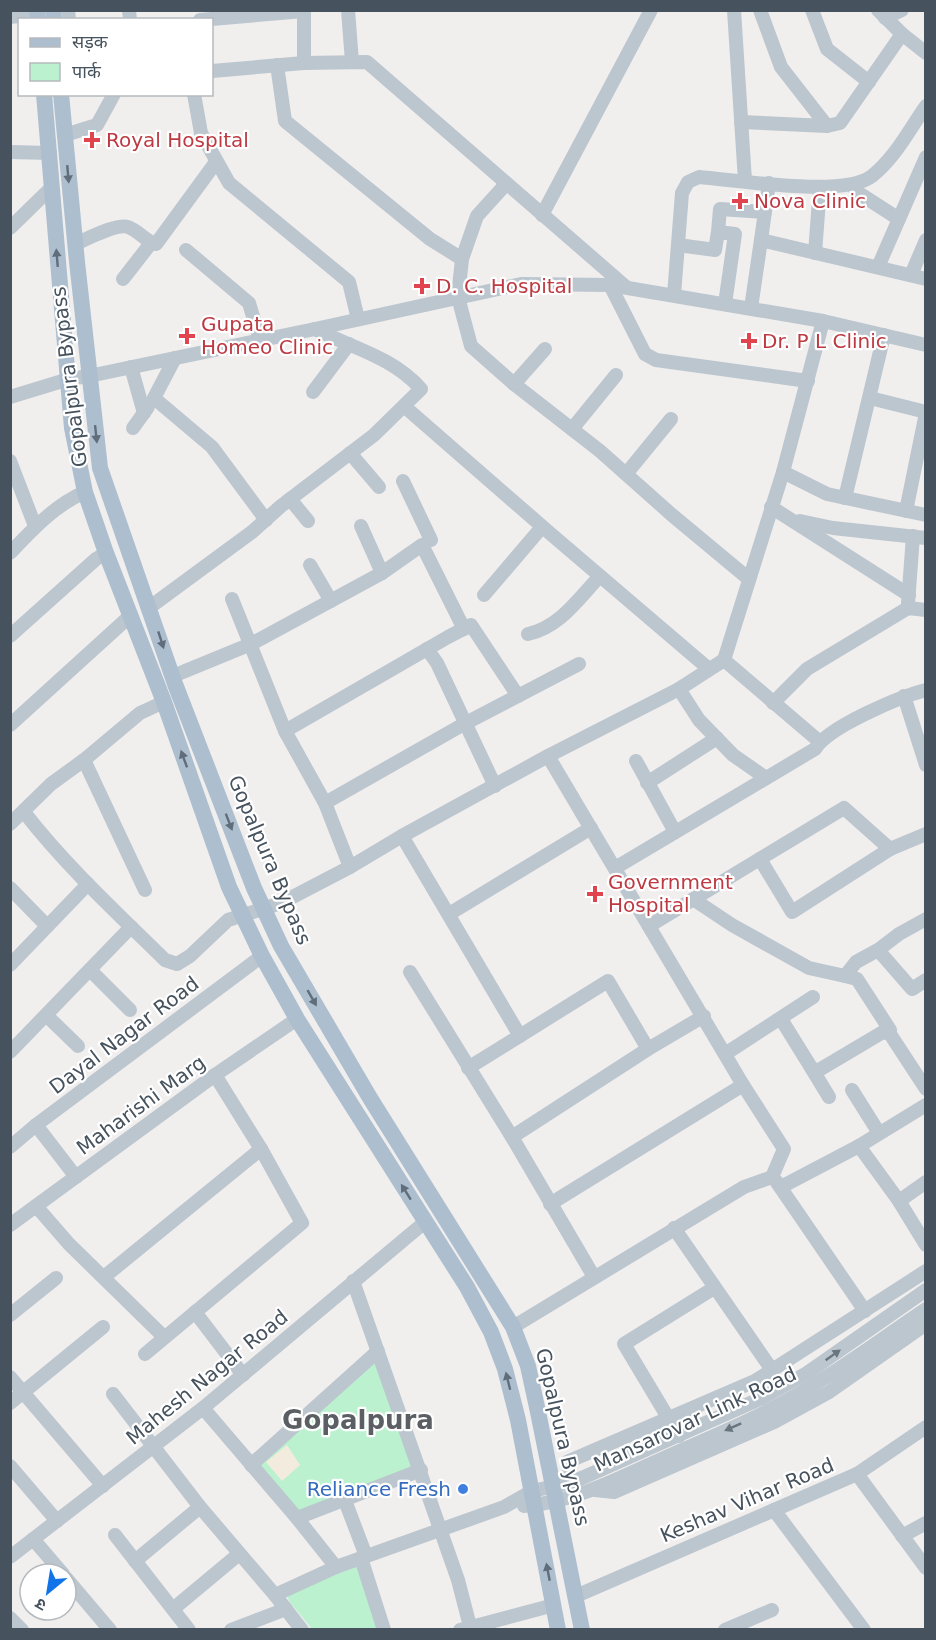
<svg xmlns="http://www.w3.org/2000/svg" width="936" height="1640" font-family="'DejaVu Sans','Noto Sans Devanagari',sans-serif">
<rect width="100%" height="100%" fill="#f1eeee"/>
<g fill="#bbf1cf">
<polygon points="374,1360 416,1468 298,1512 257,1463"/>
<polygon points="359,1565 378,1629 312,1629 289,1601 287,1594"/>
</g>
<polygon fill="#f3ecde" points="287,1445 300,1465 282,1481 266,1462"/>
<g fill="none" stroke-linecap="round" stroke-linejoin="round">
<g stroke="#bcc6ce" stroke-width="14">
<polyline points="68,10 69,20"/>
<polyline points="129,10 130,20"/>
<polyline points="348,10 352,62"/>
<polyline points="734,10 745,181"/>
<polyline points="760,10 781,67 827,126"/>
<polyline points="812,10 827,49 869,82"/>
<polyline points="878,10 902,34 926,53"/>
<polyline points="10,17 28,15"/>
<polyline points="885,18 902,10"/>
<polyline points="200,20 304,11"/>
<polyline points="304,63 304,10"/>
<polyline points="277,65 285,121 430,239 462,259"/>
<polyline points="212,71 304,63 367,62 626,287"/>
<polyline points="194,94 201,133 229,183 349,282 358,319"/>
<polyline points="741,122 827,126 840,123 902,34"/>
<polyline points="65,135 97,125 114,94"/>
<polyline points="10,152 50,153"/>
<polyline points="506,184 477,216 462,259 458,297 471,346 514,384 600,451 672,515 749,579"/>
<polyline points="852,185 857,192 899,219"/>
<polyline points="542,215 651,10"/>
<polyline points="10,228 51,188"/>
<polyline points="718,232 720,209 765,212"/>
<polyline points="761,240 769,183"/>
<path d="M75,244C87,239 117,223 128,227C139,231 145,241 156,244L216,162"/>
<polyline points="678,245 715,250 718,232 735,234 725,304"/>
<polyline points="186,250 249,303 260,340"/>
<polyline points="815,253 820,187"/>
<polyline points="878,267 926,157"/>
<polyline points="911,275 926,240"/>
<polyline points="123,279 151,243"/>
<polyline points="610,285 645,354 656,360 808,381"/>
<path d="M674,295L682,193L688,182L699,177C738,180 844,198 872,176C895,158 909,130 926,106"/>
<polyline points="751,308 761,240 926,279"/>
<polyline points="175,358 154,398 212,447 266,520"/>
<polyline points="131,367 144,413"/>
<polyline points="514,384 545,349"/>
<polyline points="313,392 349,344"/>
<polyline points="10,397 69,379 89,376 315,329 521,284 610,285 823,321 926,345"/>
<polyline points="870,398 926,412"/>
<polyline points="405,407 552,535 709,669"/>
<polyline points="133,428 148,407"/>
<polyline points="572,429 616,375"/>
<polyline points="350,453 379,487"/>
<polyline points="10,461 35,526"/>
<polyline points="783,472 827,494 926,515"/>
<polyline points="626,474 671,419"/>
<polyline points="403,481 431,540"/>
<polyline points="845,498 884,335"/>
<polyline points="290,499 308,521"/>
<polyline points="771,507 909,595"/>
<polyline points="906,511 926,413"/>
<polyline points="800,521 833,528 926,538"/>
<polyline points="361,526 382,573"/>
<path d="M10,553C33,529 55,505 85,492"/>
<polyline points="310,565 331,601"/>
<polyline points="484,595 542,527"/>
<polyline points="232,599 285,731"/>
<polyline points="908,603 913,536"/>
<path d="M150,607L252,532L281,506L374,435L421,389C393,357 352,348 315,329"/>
<path d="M528,634C560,627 578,599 600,576"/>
<polyline points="10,636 96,559 106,553"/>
<polyline points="427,649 437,663 495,786"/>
<polyline points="724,660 820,742"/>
<polyline points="173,676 251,644 382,573 422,545 464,629"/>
<polyline points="679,689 699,720 733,755 766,778"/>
<polyline points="904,696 926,765"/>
<polyline points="773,703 807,669 908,608 926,610"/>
<polyline points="10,725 130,616"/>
<polyline points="84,760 145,890"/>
<polyline points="636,761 675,832"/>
<polyline points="647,783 717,738"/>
<polyline points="325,803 464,724 579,664"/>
<path d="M24,812C66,866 116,912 165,960L177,964L190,956L228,920L281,903L350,867L402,836L548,756L679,689L724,660L783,472L823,321"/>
<polyline points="10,824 51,784 84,760 140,713 164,702"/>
<polyline points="402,836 520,1036"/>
<polyline points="760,859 792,912 890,849 926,834"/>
<polyline points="350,867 325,803 285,731 448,637 471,625 518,696"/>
<path d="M615,868L815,749C828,727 899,697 926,690"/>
<polyline points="10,888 47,926"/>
<polyline points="693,899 732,925 809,968 845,976 856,962 878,950 899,934 926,919"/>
<polyline points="449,914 591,828"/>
<polyline points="649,926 844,808 890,849"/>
<polyline points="878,950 912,989 926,980"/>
<polyline points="10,965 88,884"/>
<polyline points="90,970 130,1010"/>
<polyline points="410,972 512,1137 594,1277"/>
<polyline points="845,976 857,979 890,1030"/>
<polyline points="47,1016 78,1046"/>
<polyline points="781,1019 812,1069 819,1070 883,1032 890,1034 926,1089"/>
<polyline points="10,1052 131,927"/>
<polyline points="725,1054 813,997"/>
<polyline points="468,1068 608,981 648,1049"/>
<polyline points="812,1069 829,1097"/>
<polyline points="852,1090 879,1133"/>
<polyline points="36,1125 76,1177"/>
<polyline points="512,1137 648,1049 704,1016"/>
<polyline points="859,1146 899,1201 926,1245"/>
<polyline points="10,1147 36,1125 262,956"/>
<polyline points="776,1181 865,1311"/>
<polyline points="781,1187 859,1146 926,1105"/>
<polyline points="899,1201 926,1182"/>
<polyline points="550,1204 743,1085"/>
<polyline points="36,1206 69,1244 164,1337"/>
<polyline points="10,1225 215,1075 297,1019"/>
<polyline points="674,1228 772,1370"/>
<polyline points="104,1277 261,1149"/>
<polyline points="353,1281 458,1580 471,1630"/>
<polyline points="195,1312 243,1375"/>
<polyline points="10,1315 56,1278"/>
<polyline points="513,1327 744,1187 772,1177 784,1149 743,1085 548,756"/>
<polyline points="145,1354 302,1223 261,1149 215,1075"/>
<polyline points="10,1377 103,1486"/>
<polyline points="113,1394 200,1507 275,1595 302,1630"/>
<polyline points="10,1403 103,1327"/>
<polyline points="203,1408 297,1518 336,1567"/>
<polyline points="679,1436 624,1344 714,1288"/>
<polyline points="251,1465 378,1351"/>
<polyline points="10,1466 57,1521"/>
<polyline points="857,1474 926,1568"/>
<polyline points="573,1482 567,1462 755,1381 926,1271"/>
<polyline points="595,1490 614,1492 774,1422 829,1392 926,1324"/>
<polyline points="344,1498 366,1556"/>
<path d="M524,1506C570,1503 616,1480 657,1461C694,1444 733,1429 769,1410C824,1382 874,1344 926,1309"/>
<polyline points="774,1510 864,1630"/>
<polyline points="297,1518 421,1470"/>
<polyline points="115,1535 189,1630"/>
<polyline points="902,1536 926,1523"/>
<polyline points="33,1539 63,1574"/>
<polyline points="10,1557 203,1408 425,1222"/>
<polyline points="361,1558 384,1630"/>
<polyline points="135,1561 200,1507"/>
<polyline points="66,1578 110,1630"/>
<polyline points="275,1595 336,1567 504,1507 532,1491 573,1482 762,1398 807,1373 926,1290"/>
<polyline points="576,1596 857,1474 926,1427"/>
<polyline points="173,1609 239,1554"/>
<polyline points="10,1618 22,1630"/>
<polyline points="231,1630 286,1609"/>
<polyline points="460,1630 554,1605"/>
<polyline points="725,1630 772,1610"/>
</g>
<g stroke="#adbecf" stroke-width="16">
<polyline points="37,10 38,20"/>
<polyline points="53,10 54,20"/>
<polyline points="44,94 72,428 85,492 106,553 164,702 229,887 262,956 297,1019 467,1287 491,1332 505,1369 518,1420 558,1630"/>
<polyline points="61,94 77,262 100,468 175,684 254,888 281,946 370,1098 513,1327 528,1366 538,1412 582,1630"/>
</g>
</g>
<defs><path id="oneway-solid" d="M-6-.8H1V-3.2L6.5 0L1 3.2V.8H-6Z" transform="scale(1.5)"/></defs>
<g fill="#606d7a">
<use href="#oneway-solid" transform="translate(68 174) rotate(85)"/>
<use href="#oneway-solid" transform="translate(57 258) rotate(-95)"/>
<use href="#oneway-solid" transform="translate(96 434) rotate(84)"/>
<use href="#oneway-solid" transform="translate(161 640) rotate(72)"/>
<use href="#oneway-solid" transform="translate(184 759) rotate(-110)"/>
<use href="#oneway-solid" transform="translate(229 822) rotate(69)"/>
<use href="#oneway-solid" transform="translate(312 998) rotate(60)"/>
<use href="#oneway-solid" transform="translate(406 1192) rotate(-122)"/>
<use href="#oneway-solid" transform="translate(508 1381) rotate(-104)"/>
<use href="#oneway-solid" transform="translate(548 1572) rotate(-101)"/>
</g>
<g fill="#69757f">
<use href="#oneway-solid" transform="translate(833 1355) rotate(-35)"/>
<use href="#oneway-solid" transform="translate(733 1427) rotate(156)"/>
</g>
<g fill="#e0444e" stroke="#fff" stroke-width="2">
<path d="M89 131h6v6h6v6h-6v6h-6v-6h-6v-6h6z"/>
<path d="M737 192h6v6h6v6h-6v6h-6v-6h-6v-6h6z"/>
<path d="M419 277h6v6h6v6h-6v6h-6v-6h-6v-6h6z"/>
<path d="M184 327h6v6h6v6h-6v6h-6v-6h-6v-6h6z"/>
<path d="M746 332h6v6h6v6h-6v6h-6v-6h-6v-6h6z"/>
<path d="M592 885h6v6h6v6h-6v6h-6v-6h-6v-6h6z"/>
</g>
<circle fill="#3f7fe0" stroke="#fff" stroke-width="2" cx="463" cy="1489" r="6"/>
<g text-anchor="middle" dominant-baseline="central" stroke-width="4.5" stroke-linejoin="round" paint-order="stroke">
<g font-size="20" fill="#be3a42" stroke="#fff" text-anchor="start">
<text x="106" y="140">Royal Hospital</text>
<text x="754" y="201">Nova Clinic</text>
<text x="436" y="286">D. C. Hospital</text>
<text x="201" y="324">Gupata<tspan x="201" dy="23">Homeo Clinic</tspan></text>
<text x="762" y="341">Dr. P L Clinic</text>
<text x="608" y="882">Government<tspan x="608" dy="23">Hospital</tspan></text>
</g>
<g font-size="20" fill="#46525d" stroke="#fff">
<text transform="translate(69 377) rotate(-97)">Gopalpura Bypass</text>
<text transform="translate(270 860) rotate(67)">Gopalpura Bypass</text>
<text transform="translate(124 1035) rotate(-37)">Dayal Nagar Road</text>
<text transform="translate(141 1105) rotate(-36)">Maharishi Marg</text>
<text transform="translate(207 1377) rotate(-39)">Mahesh Nagar Road</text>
<text transform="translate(695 1419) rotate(-25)">Mansarovar Link Road</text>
<text transform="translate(563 1437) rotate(77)">Gopalpura Bypass</text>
<text transform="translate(747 1500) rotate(-23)">Keshav Vihar Road</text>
</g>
<g font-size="20" fill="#366cbe" stroke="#fff" text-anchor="end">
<text x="451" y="1489">Reliance Fresh</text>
</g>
<g font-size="26" font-weight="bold" fill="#5b5f64" stroke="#fff">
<text x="358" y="1420">Gopalpura</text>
</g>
</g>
<rect width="936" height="1640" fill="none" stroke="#46525d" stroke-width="24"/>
<rect x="18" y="18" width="195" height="78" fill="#ffffff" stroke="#b5babe" stroke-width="1.5"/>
<rect x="30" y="38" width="30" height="9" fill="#adbecf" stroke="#b5babe" stroke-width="1.5"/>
<text x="72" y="48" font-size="18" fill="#46525d">सड़क</text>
<rect x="30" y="63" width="30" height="18" fill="#bbf1cf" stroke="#b5babe" stroke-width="1.5"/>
<text x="72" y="78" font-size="18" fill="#46525d">पार्क</text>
<g transform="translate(48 1592) rotate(210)"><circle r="28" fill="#ffffff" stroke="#b5babe" stroke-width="1.5"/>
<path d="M0-4.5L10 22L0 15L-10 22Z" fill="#1173e8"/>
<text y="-9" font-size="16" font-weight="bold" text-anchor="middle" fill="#46525d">उ</text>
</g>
</svg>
